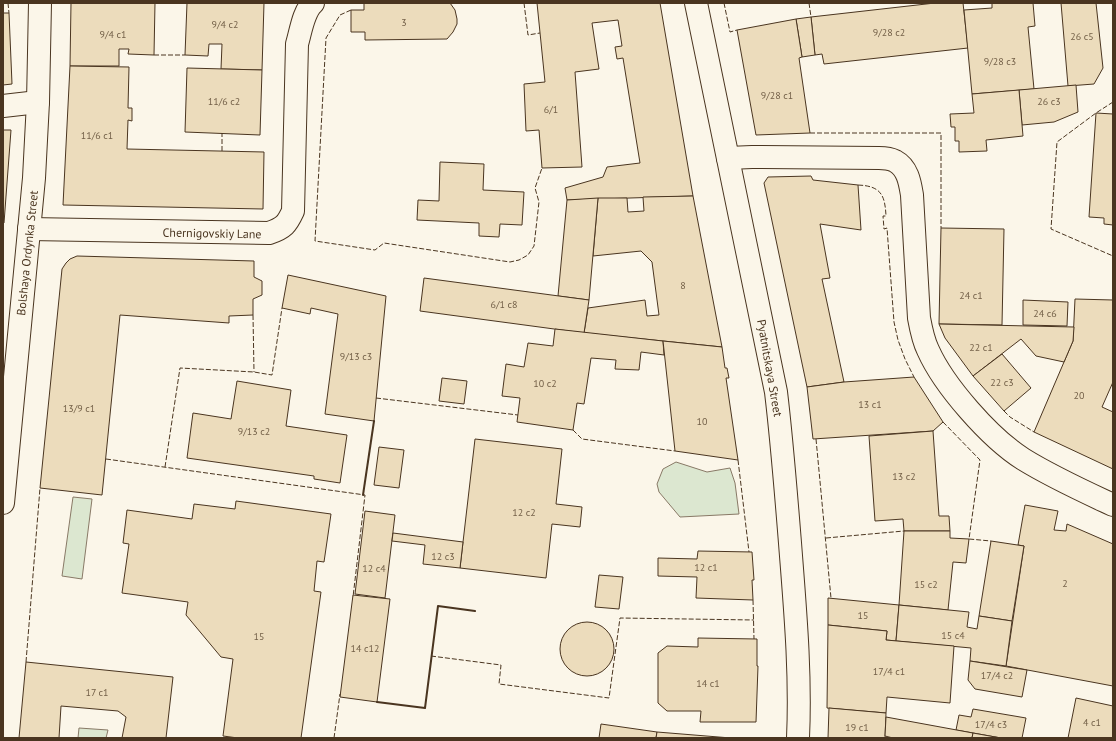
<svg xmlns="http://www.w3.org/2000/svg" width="1116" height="741" font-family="'PT Sans',sans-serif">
<rect width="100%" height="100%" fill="#fbf6e9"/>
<g fill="#dce7d0" stroke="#887966">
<polygon points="676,462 707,472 730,468 735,483 739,514 680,517 659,492 657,484 663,469"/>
<polygon points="73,497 92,499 82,579 62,576"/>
<polygon points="79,728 108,730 106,738 78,738"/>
</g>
<g fill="#ecdcbc" stroke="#4a3520">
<polygon points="71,3 155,3 154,55 128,54 129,49 119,49 119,66 70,66"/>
<polygon points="187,3 264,3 262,70 221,69 222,44 209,44 208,56 185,55"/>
<polygon points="364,3 450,3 455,10 457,19 457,24 453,32 447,39 365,40 365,32 351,32 351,10 364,10"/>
<polygon points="537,3 660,3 693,196 567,200 565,188 603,177 607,167 640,163 623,58 617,59 615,47 622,46 618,20 592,23 599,69 575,72 582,167 542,168 539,130 526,131 524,84 545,82"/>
<polygon points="935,3 963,3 968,48 824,64 822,54 815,55 811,17"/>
<polygon points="992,3 1033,3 1035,26 1028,27 1034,89 972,94 964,10 992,8"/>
<polygon points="1061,3 1096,3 1103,68 1094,84 1068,86"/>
<polygon points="3,13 9,13 12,84 3,85"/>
<polygon points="811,17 815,55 802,57 796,19"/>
<polygon points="796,19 802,57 799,58 810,133 756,135 737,30"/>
<polygon points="70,66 129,67 128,108 132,108 132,121 128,120 127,149 264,152 263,209 63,205"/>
<polygon points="187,68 262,70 260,135 185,132"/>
<polygon points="1076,85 1078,112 1054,122 1022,125 1019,90"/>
<polygon points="1019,90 1023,136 986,140 987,151 959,152 959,141 955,141 955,127 951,127 950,114 974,113 972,94"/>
<polygon points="1096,113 1113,114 1113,225 1104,224 1104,218 1089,217"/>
<polygon points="3,130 11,130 4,223 3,223"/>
<polygon points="440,162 484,164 483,190 524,192 522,225 500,224 499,237 479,236 479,223 417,220 418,200 439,201"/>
<polygon points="811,176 813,180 858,185 861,230 820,224 830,278 822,279 844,382 807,387 764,183 768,177"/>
<polygon points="693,196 722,347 584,333 588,308 645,300 647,316 659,315 652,262 641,251 593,256 598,198 627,198 628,212 644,211 643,197"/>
<polygon points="598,198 589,300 558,296 567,200"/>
<polygon points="941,228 1004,229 1002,325 939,324"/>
<polygon points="77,256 254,261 254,277 262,281 262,295 253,299 253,315 229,316 229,323 120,315 102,495 40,488 62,269 66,263 70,259"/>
<polygon points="288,275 386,296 374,421 325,414 338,314 311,308 310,314 282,308"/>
<polygon points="424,278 589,300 584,333 420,311"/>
<polygon points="1075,299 1113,300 1113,382 1102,407 1113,412 1113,469 1034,432 1073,341"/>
<polygon points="1023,300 1068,302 1067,326 1023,325"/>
<polygon points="939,324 1074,327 1073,341 1064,362 1036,356 1021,339 973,376 945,338"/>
<polygon points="555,329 663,341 664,355 641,352 639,370 615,369 616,360 591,358 584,404 577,403 573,430 517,422 520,398 502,396 506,364 524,367 528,343 553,346"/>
<polygon points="663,341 722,347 725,368 727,368 729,378 726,378 738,460 675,451"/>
<polygon points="1002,354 1031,388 1004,411 973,376"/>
<polygon points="914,377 943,422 933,431 813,439 807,387 844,382"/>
<polygon points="442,378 467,381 464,404 439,401"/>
<polygon points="237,381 291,390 286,426 347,435 340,483 314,479 314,476 187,458 193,413 231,419"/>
<polygon points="933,431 939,516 949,516 950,531 904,531 903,519 875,521 869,436"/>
<polygon points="475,439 562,449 556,504 582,507 580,527 552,524 546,578 460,568"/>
<polygon points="379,447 404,450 399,488 374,485"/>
<polygon points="236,501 331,514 324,562 317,561 314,591 321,592 301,738 238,738 223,736 233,659 221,657 186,615 188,602 122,593 129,544 123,543 127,510 192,519 194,504 235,509"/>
<polygon points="1025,505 1058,511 1054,530 1066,531 1067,524 1113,544 1113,686 1006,666 1024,546 1018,545"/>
<polygon points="365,511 395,515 385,598 355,594"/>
<polygon points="904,531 950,531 950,538 969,539 966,563 953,562 948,610 899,605"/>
<polygon points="393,533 463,542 460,568 423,564 425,545 392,541"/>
<polygon points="991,541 1024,546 1012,621 979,616"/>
<polygon points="698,551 752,552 754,580 752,580 753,600 696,598 697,577 658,576 658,558 697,559"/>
<polygon points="599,575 623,577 619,609 595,607"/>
<polygon points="353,595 390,599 377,702 340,697"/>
<polygon points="828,598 899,605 896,641 886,640 887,631 828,625"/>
<polygon points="899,605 969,612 967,627 977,629 979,616 1012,621 1006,666 970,661 971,648 896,641"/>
<circle cx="587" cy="649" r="27"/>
<polygon points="828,625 887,631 886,640 954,646 950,703 887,697 886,713 827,708"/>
<polygon points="698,638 757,639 757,666 758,666 756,722 700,722 701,711 667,711 658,703 658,653 667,646 698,647"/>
<polygon points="970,661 1027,670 1022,697 975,689 968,680"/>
<polygon points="26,662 173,677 166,738 122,738 126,717 118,711 61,706 59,738 19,738"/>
<polygon points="1076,698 1113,706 1113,738 1068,738"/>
<polygon points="829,708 886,713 885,738 828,738"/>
<polygon points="973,709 1026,718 1022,738 1001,738 956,730 959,715 971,717"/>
<polygon points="886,717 973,733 972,738 893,738 885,736"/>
<polygon points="601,724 657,732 656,738 599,738"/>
<polygon points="657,732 731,738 656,738"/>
<polygon points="973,733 1001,738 972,738"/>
</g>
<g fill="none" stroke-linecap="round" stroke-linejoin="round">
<defs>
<g id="street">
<polyline points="3,106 38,102"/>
<path d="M728,158L752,157L879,158C883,158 891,159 895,161C908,168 910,183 912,195L919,318C921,329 923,340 928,350C944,386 990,438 1023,459C1052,477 1083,491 1113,505"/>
<path d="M29,229L269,233C284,228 287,224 293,211L297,44C301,31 303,12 313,3"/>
</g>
<g id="secondary">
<path d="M696,3L776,392C782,442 786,493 790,543C795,608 801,673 798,738"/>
<polyline points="3,503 34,178 38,102 40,3"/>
</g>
</defs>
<use href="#street" stroke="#4a3520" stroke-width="24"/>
<use href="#secondary" stroke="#4a3520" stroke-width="24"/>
<use href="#street" stroke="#fbf6e9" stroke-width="22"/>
<use href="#secondary" stroke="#fbf6e9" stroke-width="22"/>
<g stroke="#4a3520" stroke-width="1" stroke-dasharray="5 2" stroke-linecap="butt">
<polyline points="8,3 9,13"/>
<polyline points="524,3 528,35 540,33"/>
<polyline points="724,3 730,32 737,30"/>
<polyline points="809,3 811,17"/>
<polyline points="351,10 340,15 326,38 315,241 375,250 384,243 510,262 519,260 528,255 534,246 539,202 535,188 542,168"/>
<polyline points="154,55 185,55"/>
<polyline points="1113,102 1096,113 1057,142 1051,229 1113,256"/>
<polyline points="810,133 941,133 941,228"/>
<polyline points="222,151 222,133"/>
<path d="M858,185C881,186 885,195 886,216H883L884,229L887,228L894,322L898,340L905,359L914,377"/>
<polyline points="253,315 254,372"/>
<polyline points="376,398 518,415"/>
<polyline points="1004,411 1010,417 1034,432"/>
<polyline points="943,422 980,460 969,539 991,541"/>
<polyline points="573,430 582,439 675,451"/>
<polyline points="816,439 831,598"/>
<polyline points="106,459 365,495 353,597"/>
<polyline points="738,460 749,552"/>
<polyline points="165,467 180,368 254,372 272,375 282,308"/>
<polyline points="826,538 904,531"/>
<polyline points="753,600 754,639"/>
<polyline points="431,656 501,665 499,684 609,698 620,618 754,620"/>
<polyline points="26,662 40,488"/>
<polyline points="334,738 340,694"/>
</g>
<g stroke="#4a3520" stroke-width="2">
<polyline points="363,495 374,421"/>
<polyline points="377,702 425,708 438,606 475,611"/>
</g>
</g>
<g text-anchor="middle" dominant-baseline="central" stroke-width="3" stroke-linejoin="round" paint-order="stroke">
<g font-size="10" fill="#725f47">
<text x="404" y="22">3</text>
<text x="225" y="24">9/4 с2</text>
<text x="889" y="32">9/28 с2</text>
<text x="113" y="34">9/4 с1</text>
<text x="1082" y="36">26 с5</text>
<text x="1000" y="61">9/28 с3</text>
<text x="777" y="95">9/28 с1</text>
<text x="224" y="101">11/6 с2</text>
<text x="1049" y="101">26 с3</text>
<text x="551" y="109">6/1</text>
<text x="97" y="135">11/6 с1</text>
<text x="683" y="285">8</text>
<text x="971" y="295">24 с1</text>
<text x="504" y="304">6/1 с8</text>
<text x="1045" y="313">24 с6</text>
<text x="981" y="347">22 с1</text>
<text x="356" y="356">9/13 с3</text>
<text x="1002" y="382">22 с3</text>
<text x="545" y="383">10 с2</text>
<text x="1079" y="395">20</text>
<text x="870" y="404">13 с1</text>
<text x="79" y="408">13/9 с1</text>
<text x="702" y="421">10</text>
<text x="254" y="431">9/13 с2</text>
<text x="904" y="476">13 с2</text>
<text x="524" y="512">12 с2</text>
<text x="443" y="556">12 с3</text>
<text x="706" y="567">12 с1</text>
<text x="374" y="568">12 с4</text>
<text x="1065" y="583">2</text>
<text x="926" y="584">15 с2</text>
<text x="863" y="615">15</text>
<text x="953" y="635">15 с4</text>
<text x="259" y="636">15</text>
<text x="365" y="648">14 с12</text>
<text x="889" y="671">17/4 с1</text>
<text x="997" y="675">17/4 с2</text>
<text x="708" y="683">14 с1</text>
<text x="97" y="692">17 с1</text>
<text x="1092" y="722">4 с1</text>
<text x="991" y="724">17/4 с3</text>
<text x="857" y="727">19 с1</text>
</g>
<g font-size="12" fill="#4a3520" stroke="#fbf6e9">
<text transform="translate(212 233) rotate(1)">Chernigovskiy Lane</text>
<text transform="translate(27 253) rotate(-84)">Bolshaya Ordynka Street</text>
<text transform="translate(770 368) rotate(80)">Pyatnitskaya Street</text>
</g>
</g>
<rect width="1116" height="741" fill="none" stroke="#4a3520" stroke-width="8"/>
</svg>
